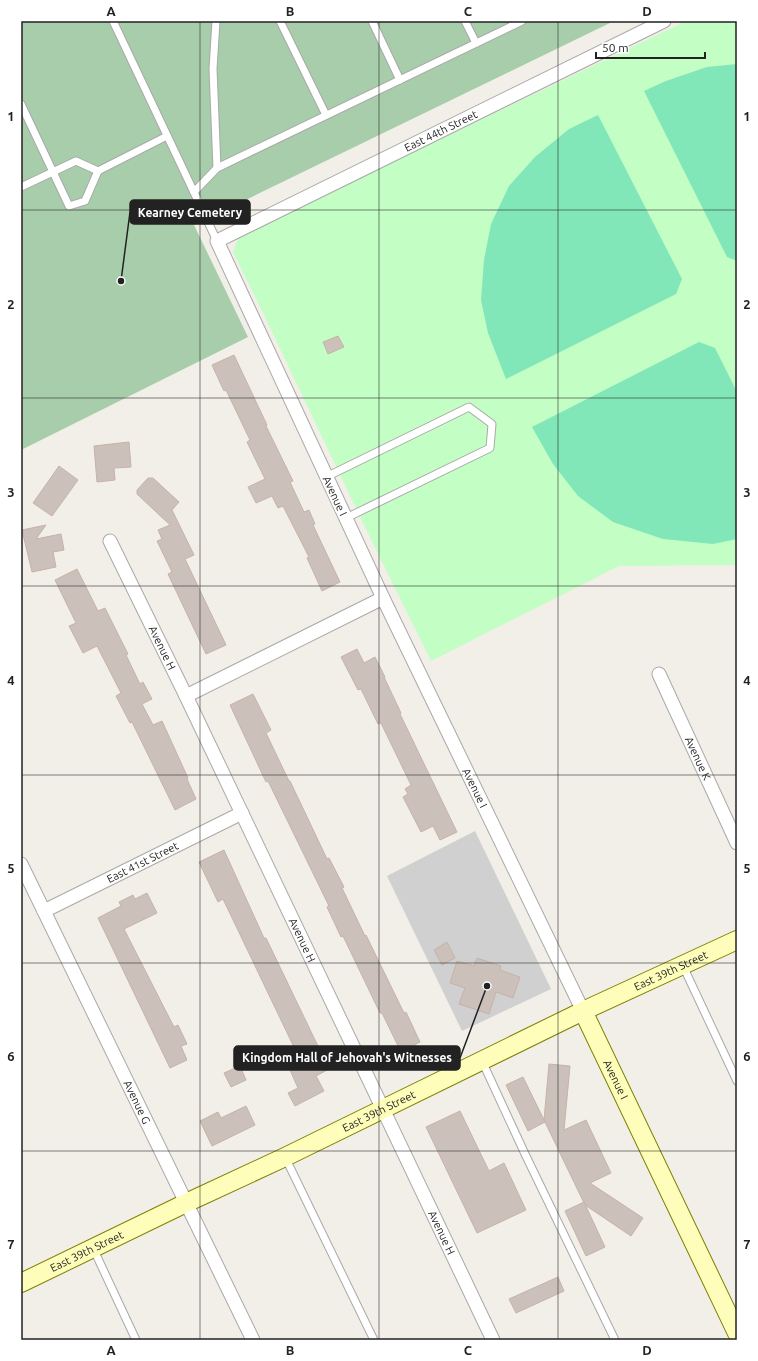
<svg xmlns="http://www.w3.org/2000/svg" width="758" height="1361" font-family="Ubuntu,sans-serif">
<rect width="100%" height="100%" fill="#f2eee8"/>
<polygon fill="#d0d0d0" points="475,831 551,989 462,1031 387,876"/>
<polygon fill="#a7cdaa" points="21,21 614,21 194,225 248,337 21,450"/>
<polygon fill="#c3fec4" points="686,21 737,21 737,565 619,566 431,661 364,525 263,313 233,252 238,239 252,230"/>
<g fill="#81e6b8">
<polygon points="737,64 737,261 727,257 644,91 666,81 707,67"/>
<polygon points="598,115 682,279 676,294 506,379 488,333 481,300 484,260 491,224 509,186 535,157 569,129"/>
<polygon points="699,342 715,348 737,392 737,539 713,544 663,539 613,522 578,496 553,464 532,427"/>
</g>
<g fill="#cbc0ba" stroke="#c6b3a9">
<polygon points="338,336 344,347 328,354 323,342"/>
<polygon points="234,355 267,425 266,426 293,481 290,482 304,512 309,510 315,524 313,525 340,582 322,591 307,558 309,557 283,506 278,508 272,496 256,503 248,487 265,479 247,442 250,440 226,390 224,391 212,365"/>
<polygon points="129,442 131,467 114,468 115,480 97,482 94,446"/>
<polygon points="59,466 78,480 52,516 33,503"/>
<polygon points="148,478 153,478 179,502 172,510 194,555 185,559 226,645 206,654 168,574 172,572 157,541 162,539 158,530 170,525 137,494 137,490"/>
<polygon points="46,525 36,539 61,534 64,550 53,552 56,567 32,572 22,530"/>
<polygon points="77,569 98,611 105,608 128,654 126,655 140,684 143,682 152,699 142,704 153,725 162,721 188,778 187,779 196,799 175,810 132,722 130,723 116,696 121,693 97,646 83,653 69,626 76,623 55,580"/>
<polygon points="357,649 364,663 375,657 385,677 384,677 401,713 400,714 457,832 440,840 433,826 421,832 403,797 408,794 405,789 411,785 381,723 378,724 361,689 358,690 341,657"/>
<polygon points="253,694 271,730 266,733 289,781 290,781 327,859 329,858 344,887 342,888 365,936 366,935 404,1013 406,1012 420,1042 401,1052 382,1013 380,1013 343,936 341,937 327,907 329,906 268,781 266,782 230,705"/>
<polygon points="224,850 264,938 266,938 329,1069 316,1076 324,1091 295,1106 288,1093 298,1088 290,1070 302,1064 223,899 218,902 199,862"/>
<polygon points="147,893 157,913 124,929 174,1027 178,1025 187,1044 181,1046 187,1060 170,1068 98,918 121,906 119,902 133,895 135,899"/>
<polygon points="447,942 455,958 442,965 434,950"/>
<polygon points="477,958 501,966 500,970 520,977 513,998 496,992 489,1014 459,1004 465,988 450,983 457,961 474,966"/>
<polygon points="549,1064 570,1066 564,1130 586,1120 611,1173 590,1183 643,1218 631,1236 585,1205 544,1120"/>
<polygon points="240,1066 246,1080 231,1087 224,1073"/>
<polygon points="523,1077 545,1122 528,1131 506,1085"/>
<polygon points="246,1106 255,1125 212,1146 200,1121 218,1112 221,1118"/>
<polygon points="460,1111 489,1171 504,1163 526,1210 477,1233 426,1127"/>
<polygon points="584,1202 605,1247 586,1256 565,1211"/>
<polygon points="558,1277 564,1291 516,1313 509,1299"/>
</g>
<g fill="none" stroke-linecap="round" stroke-linejoin="round">
<defs>
<g id="lane">
<polyline points="113,21 217,241"/>
<polyline points="216,21 213,69 217,168"/>
<polyline points="280,21 326,115"/>
<polyline points="372,21 400,80"/>
<polyline points="465,21 476,43"/>
<polyline points="21,104 69,206 85,201 98,171"/>
<polyline points="21,187 76,161 98,171 167,136"/>
<polyline points="194,192 217,168 522,21"/>
<polyline points="326,477 469,407 492,424 490,448 346,518"/>
<polyline points="683,966 737,1081"/>
<polyline points="482,1061 525,1154 615,1340"/>
<polyline points="285,1157 374,1340"/>
<polyline points="93,1248 136,1340"/>
</g>
<g id="street">
<path id="s1" d="M110,541L186,696L493,1340"/>
<path id="s2" d="M659,674L737,843"/>
<polyline points="186,696 383,598"/>
<path id="s3" d="M21,864L253,1340"/>
<path id="s4" d="M44,911L242,813"/>
<path id="s5" d="M583,1011L383,598L217,241L664,21"/>
</g>
<g id="secondary">
<path id="s6" d="M583,1011L737,1333"/>
<path id="s7" d="M21,1283L186,1203L285,1157L583,1011L737,940"/>
</g>
</defs>
<use href="#lane" stroke="#a9a9a9" stroke-width="9"/>
<use href="#street" stroke="#a9a9a9" stroke-width="15"/>
<use href="#secondary" stroke="#7d8100" stroke-width="20"/>
<use href="#lane" stroke="#fff" stroke-width="7"/>
<use href="#street" stroke="#fff" stroke-width="13"/>
<use href="#secondary" stroke="#fefdba" stroke-width="18"/>
</g>
<path fill="none" stroke="#222" stroke-width="1" stroke-opacity="0.55" d="M200,21V1340M379,21V1340M558,21V1340M21,210H737M21,398H737M21,586H737M21,775H737M21,963H737M21,1151H737"/>
<g text-anchor="middle" dominant-baseline="central" stroke-width="4" stroke-linejoin="round" paint-order="stroke">
<g font-size="11" fill="#222" stroke="#fff">
<text stroke="none"><textPath href="#s5" startOffset="1102">East 44th Street</textPath></text>
<text transform="translate(335 496) rotate(65)">Avenue I</text>
<text stroke="none"><textPath href="#s1" startOffset="119">Avenue H</textPath></text>
<text stroke="none"><textPath href="#s2" startOffset="93">Avenue K</textPath></text>
<text transform="translate(475 788) rotate(64)">Avenue I</text>
<text stroke="none"><textPath href="#s4" startOffset="110">East 41st Street</textPath></text>
<text stroke="none"><textPath href="#s1" startOffset="443">Avenue H</textPath></text>
<text stroke="none"><textPath href="#s7" startOffset="721">East 39th Street</textPath></text>
<text stroke="none"><textPath href="#s6" startOffset="76">Avenue I</textPath></text>
<text stroke="none"><textPath href="#s3" startOffset="265">Avenue G</textPath></text>
<text stroke="none"><textPath href="#s7" startOffset="397">East 39th Street</textPath></text>
<text stroke="none"><textPath href="#s1" startOffset="767">Avenue H</textPath></text>
<text stroke="none"><textPath href="#s7" startOffset="73">East 39th Street</textPath></text>
</g>
</g>
<path fill="none" stroke="#222" stroke-width="1.5" d="M121 281L130 212M487 986L460 1058"/>
<g fill="#222" stroke="#fff" stroke-width="1.5">
<circle cx="121" cy="281" r="4"/>
<circle cx="487" cy="986" r="4"/>
</g>
<g fill="#222" stroke="#222" stroke-width="1.5">
<rect x="130" y="200" width="120" height="24" rx="4"/>
<rect x="234" y="1046" width="226" height="24" rx="4"/>
</g>
<g font-size="12" text-anchor="middle" font-weight="bold" fill="#fff">
<text x="190" y="217">Kearney Cemetery</text>
<text x="347" y="1062">Kingdom Hall of Jehovah's Witnesses</text>
</g>
<rect width="758" height="1361" fill="none" stroke="#ffffff" stroke-width="44"/>
<path d="M596 52v6h109v-6" fill="none" stroke="#222222" stroke-width="2"/>
<text x="602" y="52" font-size="12" fill="#222222" stroke="#ffffff" stroke-width="3" paint-order="stroke">50 m</text>
<rect x="22" y="22" width="714" height="1317" fill="none" stroke="#222" stroke-width="1.5"/>
<g font-size="13" text-anchor="middle" font-weight="bold" fill="#222">
<text x="111" y="16">A</text>
<text x="290" y="16">B</text>
<text x="468" y="16">C</text>
<text x="647" y="16">D</text>
<text x="11" y="121">1</text>
<text x="747" y="121">1</text>
<text x="11" y="309">2</text>
<text x="747" y="309">2</text>
<text x="11" y="497">3</text>
<text x="747" y="497">3</text>
<text x="11" y="685">4</text>
<text x="747" y="685">4</text>
<text x="11" y="873">5</text>
<text x="747" y="873">5</text>
<text x="11" y="1061">6</text>
<text x="747" y="1061">6</text>
<text x="11" y="1249">7</text>
<text x="747" y="1249">7</text>
<text x="111" y="1355">A</text>
<text x="290" y="1355">B</text>
<text x="468" y="1355">C</text>
<text x="647" y="1355">D</text>
</g>
</svg>
